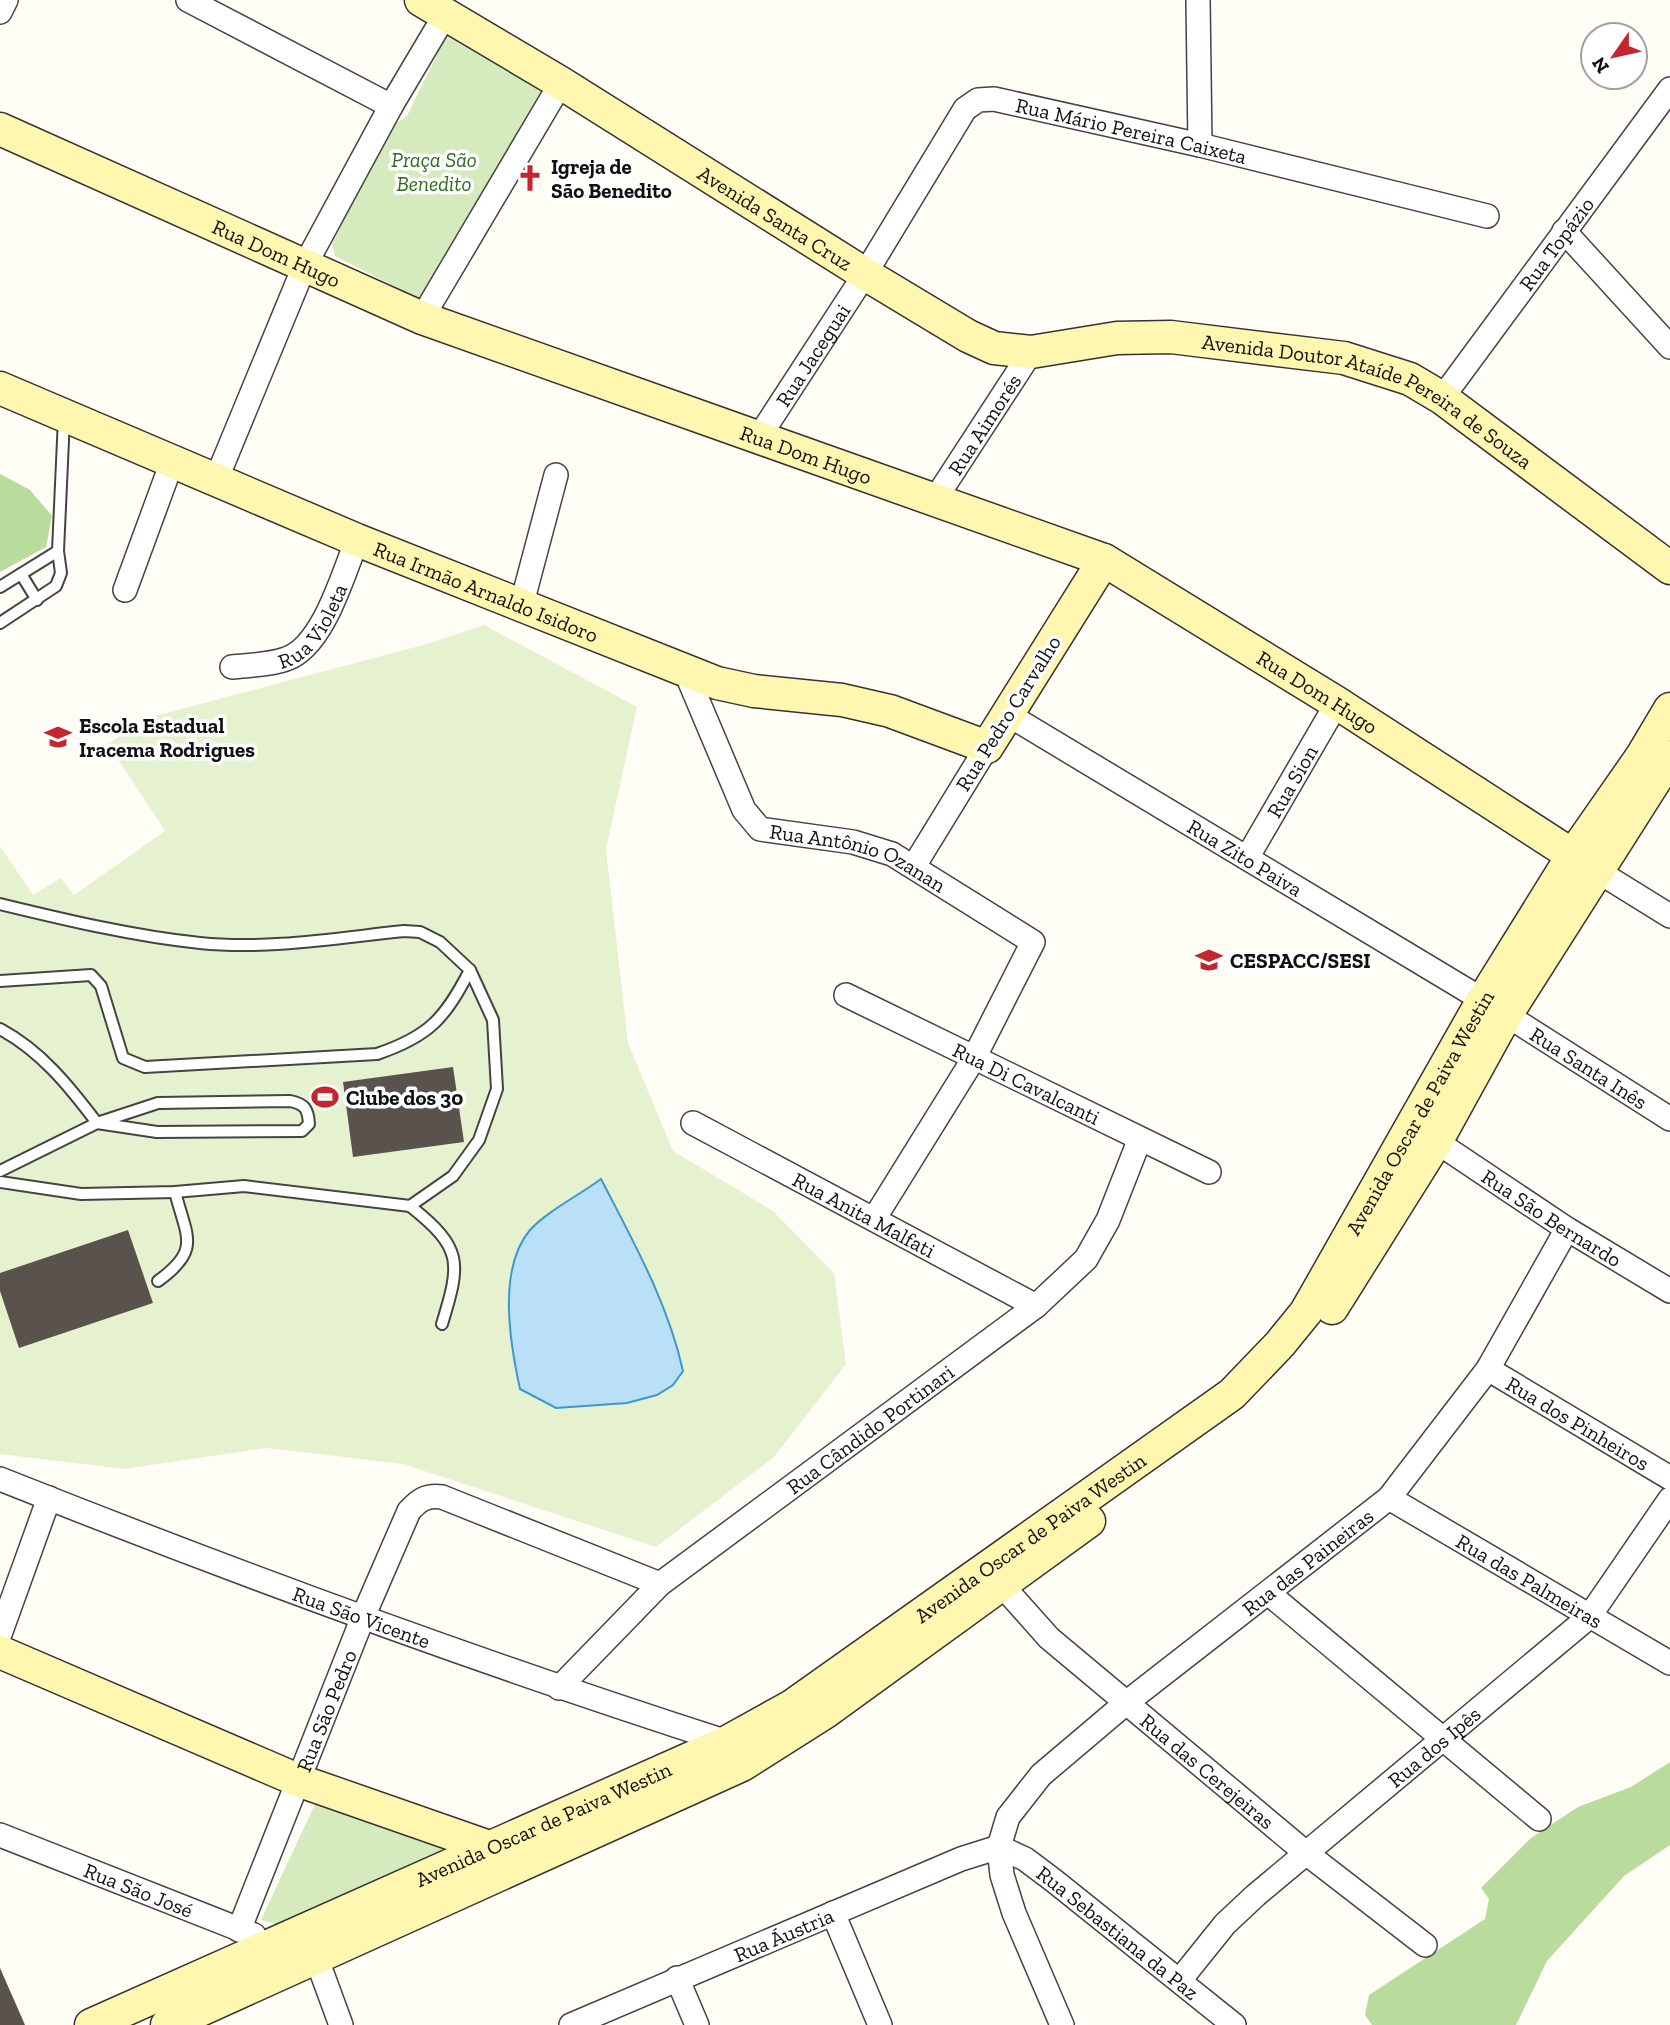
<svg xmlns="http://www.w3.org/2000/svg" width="1670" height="2025" font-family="'Zilla Slab',serif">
<rect width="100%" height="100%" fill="#fffdf5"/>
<g fill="#d5ebbd">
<polygon points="448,32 548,93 430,294 417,298 335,256 332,244 389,127 407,116"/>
<polygon points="317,1800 454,1850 285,1927 261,1920"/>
</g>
<g fill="#b9dc9c">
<polygon points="0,474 30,490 52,516 46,547 0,572"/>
<polygon points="1670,1762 1670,1845 1624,1876 1547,1961 1516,2025 1372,2025 1365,2015 1369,1995 1485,1919 1489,1899 1481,1888 1531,1838 1578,1807 1631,1787"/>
</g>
<polygon fill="#e6f2cf" points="484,625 637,707 606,849 628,1043 673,1151 773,1211 834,1273 846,1364 774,1457 656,1547 403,1464 267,1448 124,1469 0,1454 0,846 33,895 61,878 74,895 165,831 108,744 147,718 427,644"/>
<path fill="#b9e0f7" stroke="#3f96cf" stroke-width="2" d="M601,1179C633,1241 668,1303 683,1371L673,1385L657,1395L627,1403L556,1408L520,1389C510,1343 497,1269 530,1230C546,1212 581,1194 601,1179Z"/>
<g fill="#5a524d">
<polygon points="453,1067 464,1142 353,1157 343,1082"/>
<polygon points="128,1230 153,1303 19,1348 0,1291 0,1273"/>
<polygon points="0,1968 25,2025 0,2025"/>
</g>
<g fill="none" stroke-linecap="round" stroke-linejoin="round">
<defs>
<g id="lane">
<polyline points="21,574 37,600"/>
<polyline points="0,587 58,551"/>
<polyline points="0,623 56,586 61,573 58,551 64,418"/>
<path d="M0,904C66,920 133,936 200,943C267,950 337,938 404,931L420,932L440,942L470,970L493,1020L497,1089L479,1140L453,1176L410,1206L244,1186L175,1192L81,1194L0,1182"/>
<path d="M0,981L91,975L101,986L123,1058L145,1067L377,1054C430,1036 445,1018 470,970"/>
<path d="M0,1029C41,1051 69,1086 97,1123L0,1171"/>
<path d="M290,1101C305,1104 308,1109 309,1124L302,1131L157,1132L97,1123L158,1103Z"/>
<path d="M410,1206C463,1248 461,1262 442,1324"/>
<path d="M158,1281C201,1250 187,1238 175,1192"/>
</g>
<g id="street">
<polyline points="188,0 391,106"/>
<polyline points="1198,0 1200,145"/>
<polyline points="0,12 6,0"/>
<polyline points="1564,231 1670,347"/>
<polyline points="422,318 561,83"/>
<path id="s1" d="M1442,398L1670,89"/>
<path id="s2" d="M759,437L865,274L965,109L978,100L994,99L1200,145L1487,216"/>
<polyline points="216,480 304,267 391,106 445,15"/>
<path id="s3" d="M936,498L1031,352"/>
<polyline points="125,590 172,462"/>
<polyline points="522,603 556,475"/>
<path id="s4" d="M232,667C249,665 270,665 286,659C323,647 343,574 357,540"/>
<path id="s5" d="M684,668L744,810L760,829L853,842L892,854L1033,942L974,1058L874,1219"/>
<path id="s6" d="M1007,714L1483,1000L1670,1119"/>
<path id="s7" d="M1247,858L1337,703"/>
<polyline points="914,866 987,747"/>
<polyline points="1599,872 1670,916"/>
<path id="s8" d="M846,995L1209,1172"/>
<path id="s9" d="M693,1123L1036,1306"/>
<path id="s10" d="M1425,1134L1567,1229L1670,1291"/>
<path id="s11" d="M1488,1369L1670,1478"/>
<path id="s12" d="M0,1479C239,1574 481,1663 727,1742L731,1749"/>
<path id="s13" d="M1389,1498L1670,1663"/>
<path id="s14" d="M991,1573L1049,1638L1306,1853L1425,1945"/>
<polyline points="1268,1593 1539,1819"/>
<polyline points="0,1634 49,1498"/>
<path id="s15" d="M559,1688L660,1584L1036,1306L1086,1259L1108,1220L1139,1141"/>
<path id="s16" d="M0,1835L254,1935"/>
<path id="s17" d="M999,1847L1025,1859L1053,1880L1234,2025"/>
<polyline points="833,1913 880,2025"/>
<path id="s18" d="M239,1930L363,1617L409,1511C419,1500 426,1495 442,1497L660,1584"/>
<polyline points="312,1946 341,2025"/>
<polyline points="677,1978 697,2025"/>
<path id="s19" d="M1180,1980L1225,1924L1256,1895L1589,1617L1670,1499"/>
<path id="s20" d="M571,2025L961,1859L999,1847"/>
<path id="s21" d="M1062,2025L1014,1913L1002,1875L999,1847L1008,1817L1041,1775L1126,1703L1389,1498L1488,1369L1567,1229"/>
</g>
<g id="secondary">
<path id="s22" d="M421,0L561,83L865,274L968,336L994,348L1031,352L1117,338L1171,337L1344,358L1410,379L1442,398L1670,568"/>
<path id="s23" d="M0,129L422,318L1104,560L1337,703L1589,866"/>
<path id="s24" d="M0,388L357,540L717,683L754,691L842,700L890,711L987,747L1104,560"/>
<polyline points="1332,1308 1436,1142 1506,1015 1670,757"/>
<polyline points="0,1652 300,1781 492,1848 496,1855"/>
<path id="s25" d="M91,2025L727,1742L792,1706L1232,1394L1280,1344L1306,1312L1483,1000L1573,855L1642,756L1670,709"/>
<polyline points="167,2025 742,1765 824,1713 1089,1521"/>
</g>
</defs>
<use href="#lane" stroke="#444" stroke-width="14"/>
<use href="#street" stroke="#444" stroke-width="26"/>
<use href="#secondary" stroke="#333" stroke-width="35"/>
<use href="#lane" stroke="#fff" stroke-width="10"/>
<use href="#street" stroke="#fff" stroke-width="23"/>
<use href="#secondary" stroke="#fff6b0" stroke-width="32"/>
</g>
<defs>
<symbol id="church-bare" viewBox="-9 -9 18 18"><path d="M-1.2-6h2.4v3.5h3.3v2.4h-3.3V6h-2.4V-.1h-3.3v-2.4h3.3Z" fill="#c4262e" stroke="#fff" stroke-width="2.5" paint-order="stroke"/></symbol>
<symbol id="school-bare" viewBox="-9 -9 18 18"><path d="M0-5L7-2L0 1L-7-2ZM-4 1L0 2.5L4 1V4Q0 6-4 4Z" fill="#c4262e" stroke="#fff" stroke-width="2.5" paint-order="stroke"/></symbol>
<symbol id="stadium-bare" viewBox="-9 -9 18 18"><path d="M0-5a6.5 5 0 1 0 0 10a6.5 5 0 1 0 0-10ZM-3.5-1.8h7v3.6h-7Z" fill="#c4262e" stroke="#fff" stroke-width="2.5" paint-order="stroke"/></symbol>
</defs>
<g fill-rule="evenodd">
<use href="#church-bare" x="511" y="159" width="38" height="38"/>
<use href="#school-bare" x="39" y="718" width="38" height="38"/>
<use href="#school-bare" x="1190" y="941" width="38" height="38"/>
<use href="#stadium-bare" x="306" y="1078" width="38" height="38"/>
</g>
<g text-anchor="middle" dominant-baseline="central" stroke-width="7" stroke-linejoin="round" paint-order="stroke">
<g font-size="21" fill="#111" stroke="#fff">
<text stroke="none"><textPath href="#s2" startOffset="560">Rua Mário Pereira Caixeta</textPath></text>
<text stroke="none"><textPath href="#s22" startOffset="416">Avenida Santa Cruz</textPath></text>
<text stroke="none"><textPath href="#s1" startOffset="192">Rua Topázio</textPath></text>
<text stroke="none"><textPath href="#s23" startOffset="303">Rua Dom Hugo</textPath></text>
<text stroke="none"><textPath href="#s2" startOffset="98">Rua Jaceguai</textPath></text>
<text stroke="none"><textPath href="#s22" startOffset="1060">Avenida Doutor Ataíde Pereira de Souza</textPath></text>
<text stroke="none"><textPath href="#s3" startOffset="88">Rua Aimorés</textPath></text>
<text stroke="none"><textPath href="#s23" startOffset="870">Rua Dom Hugo</textPath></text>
<text stroke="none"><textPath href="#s24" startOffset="527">Rua Irmão Arnaldo Isidoro</textPath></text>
<text stroke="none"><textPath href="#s4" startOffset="98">Rua Violeta</textPath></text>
<text stroke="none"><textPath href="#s23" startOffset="1437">Rua Dom Hugo</textPath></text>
<text transform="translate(1008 713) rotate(-58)">Rua Pedro Carvalho</text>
<text stroke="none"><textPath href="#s7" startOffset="89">Rua Sion</textPath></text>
<text stroke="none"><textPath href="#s6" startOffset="278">Rua Zito Paiva</textPath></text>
<text stroke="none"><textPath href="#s5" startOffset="282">Rua Antônio Ozanan</textPath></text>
<text stroke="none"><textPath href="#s6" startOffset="681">Rua Santa Inês</textPath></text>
<text stroke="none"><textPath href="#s8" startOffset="201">Rua Di Cavalcanti</textPath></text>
<text stroke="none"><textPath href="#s25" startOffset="1650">Avenida Oscar de Paiva Westin</textPath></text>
<text stroke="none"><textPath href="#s9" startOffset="194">Rua Anita Malfati</textPath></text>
<text stroke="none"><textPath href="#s10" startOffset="152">Rua São Bernardo</textPath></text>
<text stroke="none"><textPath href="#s11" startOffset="105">Rua dos Pinheiros</textPath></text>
<text stroke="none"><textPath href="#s15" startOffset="406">Rua Cândido Portinari</textPath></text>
<text stroke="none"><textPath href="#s25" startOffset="1062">Avenida Oscar de Paiva Westin</textPath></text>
<text stroke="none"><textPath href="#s21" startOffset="616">Rua das Paineiras</textPath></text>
<text stroke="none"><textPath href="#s13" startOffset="163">Rua das Palmeiras</textPath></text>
<text stroke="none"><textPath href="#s12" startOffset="387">Rua São Vicente</textPath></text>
<text stroke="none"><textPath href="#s18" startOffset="236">Rua São Pedro</textPath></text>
<text stroke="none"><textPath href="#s19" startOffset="346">Rua dos Ipês</textPath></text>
<text stroke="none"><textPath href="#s14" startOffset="294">Rua das Cerejeiras</textPath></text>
<text stroke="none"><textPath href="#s25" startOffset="495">Avenida Oscar de Paiva Westin</textPath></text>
<text stroke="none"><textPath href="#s16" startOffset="149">Rua São José</textPath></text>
<text stroke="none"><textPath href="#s17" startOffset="147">Rua Sebastiana da Paz</textPath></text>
<text stroke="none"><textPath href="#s20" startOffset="231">Rua Áustria</textPath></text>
</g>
<g font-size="21" font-style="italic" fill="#2f6b1f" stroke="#fff">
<text x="434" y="159">Praça São<tspan x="434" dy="24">Benedito</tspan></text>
</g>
<g font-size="21" font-weight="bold" fill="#111" stroke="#fff" text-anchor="start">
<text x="551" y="166">Igreja de<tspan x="551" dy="24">São Benedito</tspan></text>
<text x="79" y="725">Escola Estadual<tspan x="79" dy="24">Iracema Rodrigues</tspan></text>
<text x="1230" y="960">CESPACC/SESI</text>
<text x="346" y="1097">Clube dos 30</text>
</g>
</g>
<g transform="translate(1614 56) rotate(236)"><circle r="33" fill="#ffffff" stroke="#a0a0a0" stroke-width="2"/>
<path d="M0-5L12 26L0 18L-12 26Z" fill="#c4262e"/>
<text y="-10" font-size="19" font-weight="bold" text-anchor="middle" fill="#111111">N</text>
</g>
</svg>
